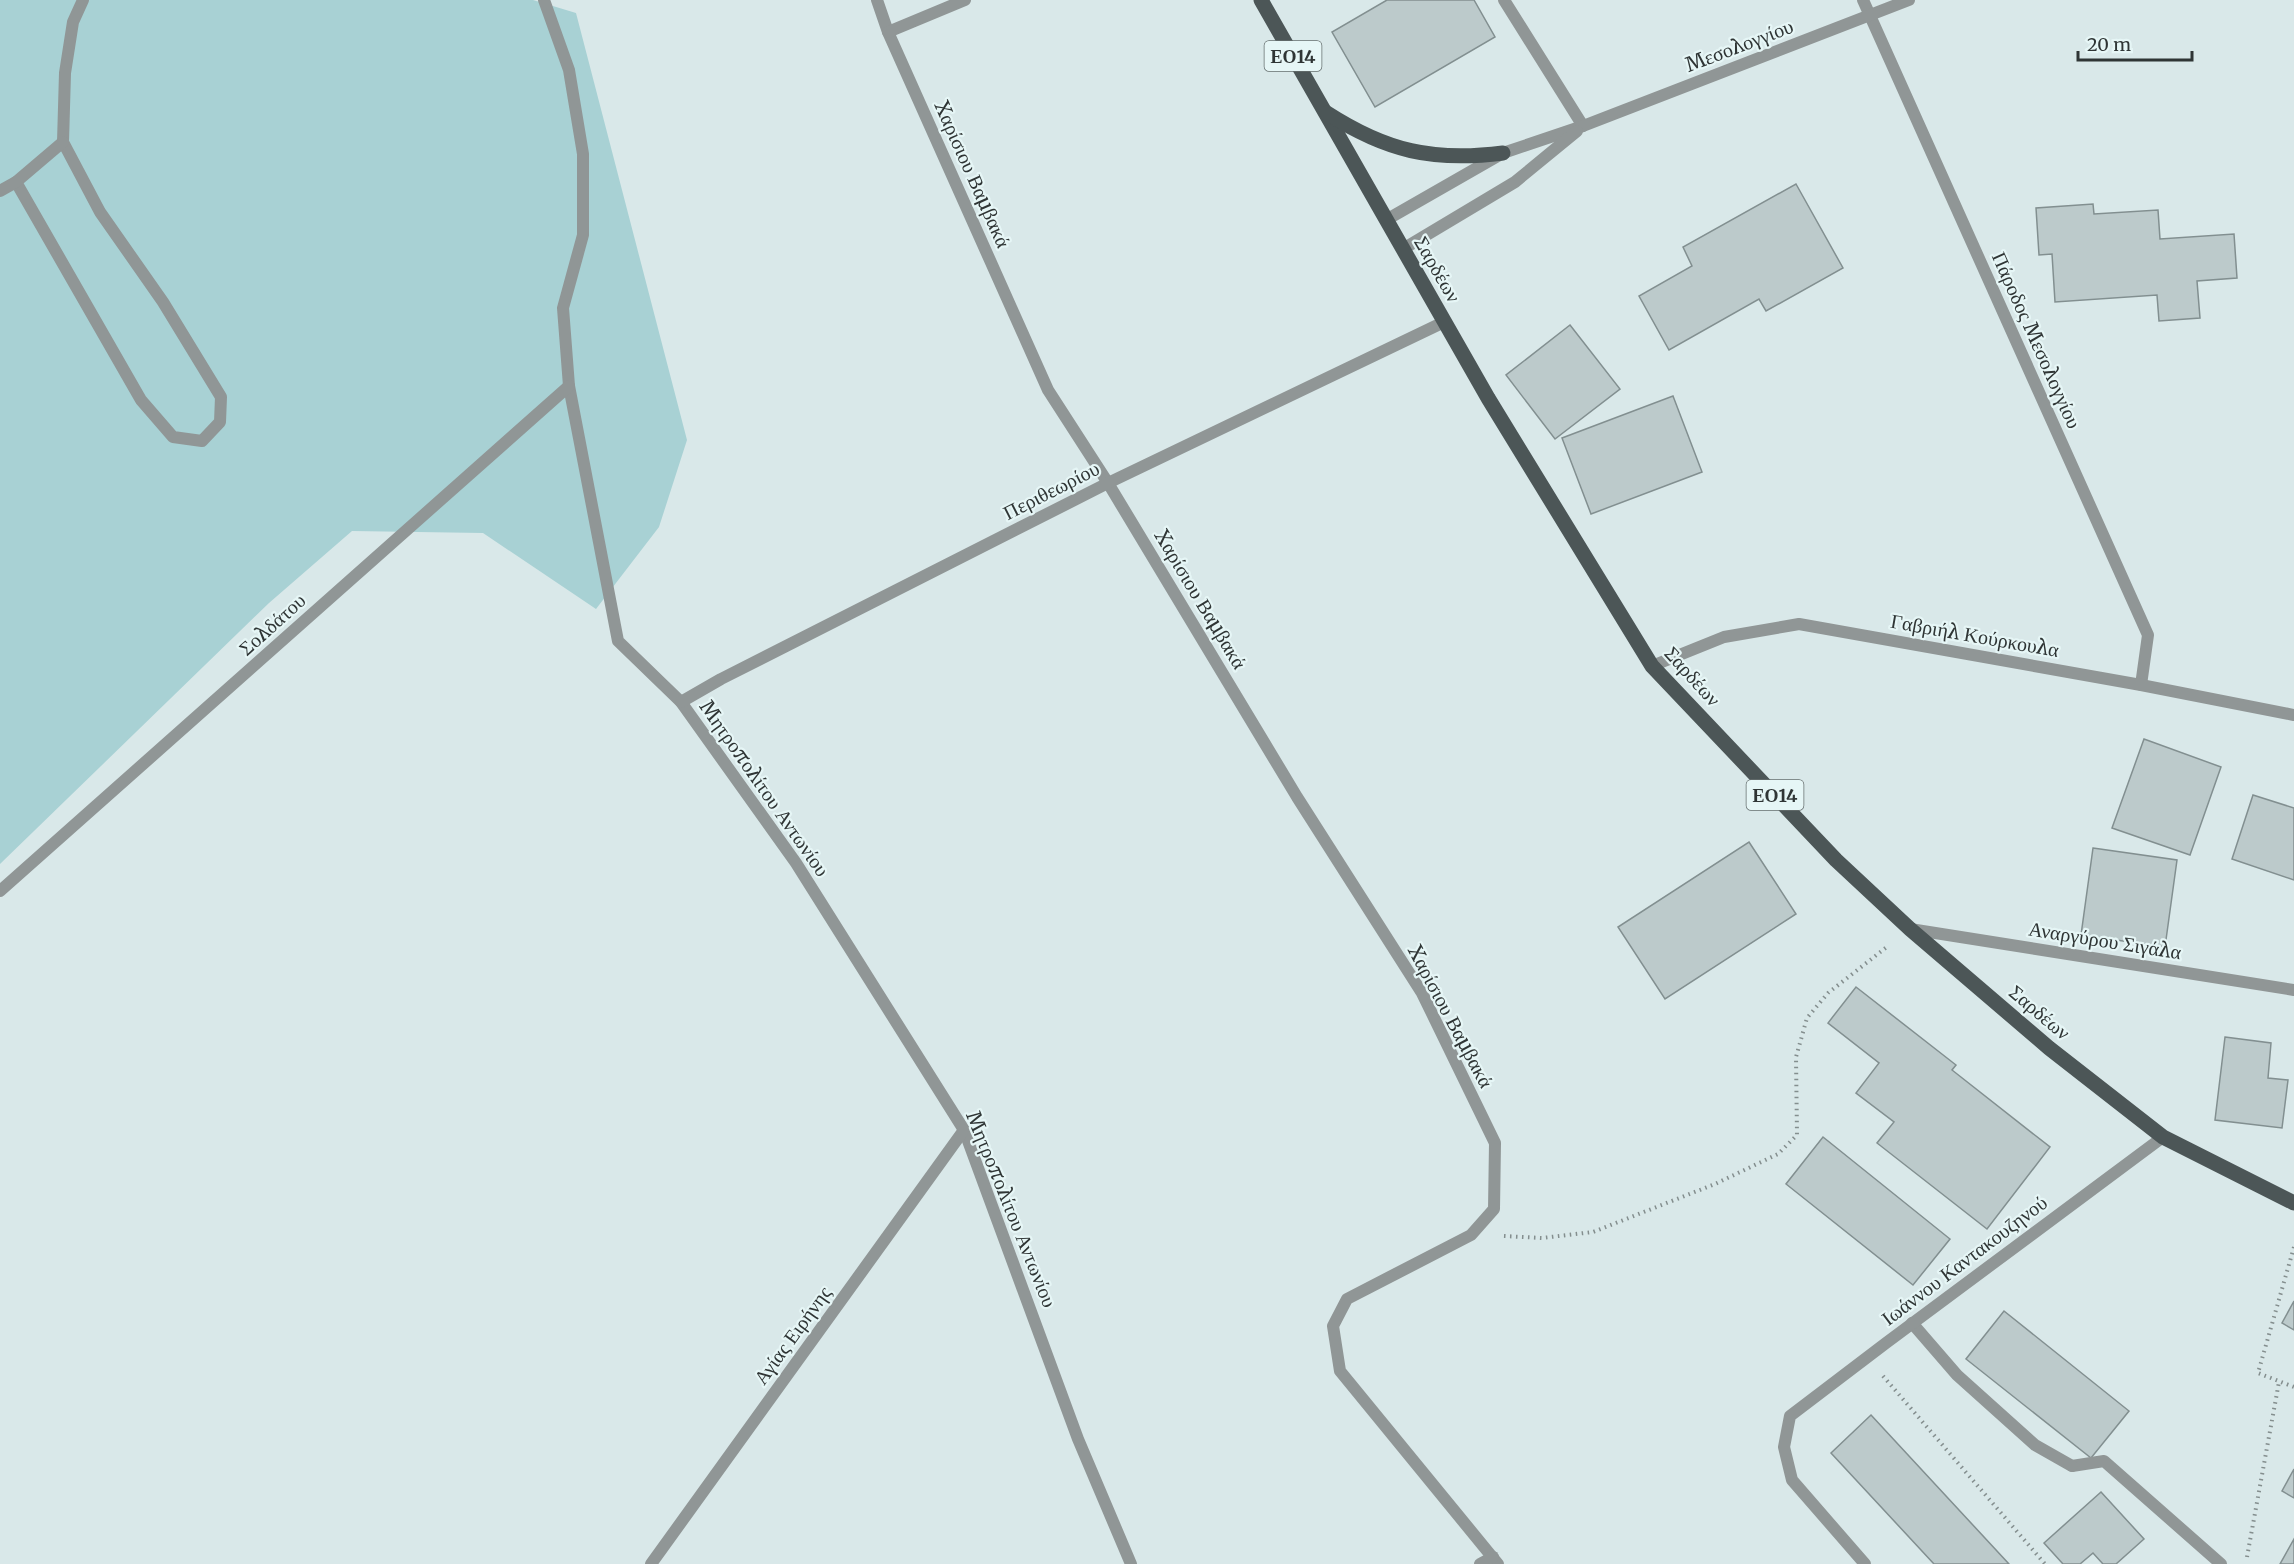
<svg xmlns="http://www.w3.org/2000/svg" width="2294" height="1564" font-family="Merriweather,serif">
<rect width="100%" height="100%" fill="#d9e8e9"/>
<polygon fill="#a8d1d4" points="0,0 533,0 576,13 687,440 659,527 596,609 483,533 352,531 269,603 0,864"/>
<g fill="#bccacb" stroke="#828f90" stroke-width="1.5">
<polygon points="1387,0 1474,0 1495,37 1375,107 1332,32"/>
<polygon points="1796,184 1843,268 1766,311 1759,299 1669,350 1639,296 1692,266 1683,247"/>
<polygon points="2093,204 2094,214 2158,210 2160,239 2234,234 2237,278 2197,281 2200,318 2159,321 2157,295 2055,302 2052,254 2039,255 2036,208"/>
<polygon points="1570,325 1620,389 1555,439 1506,375"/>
<polygon points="1673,396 1702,472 1591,514 1562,438"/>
<polygon points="2144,739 2221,767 2190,855 2112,828"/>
<polygon points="2253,795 2294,808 2294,880 2232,859"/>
<polygon points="1749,842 1796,914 1665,999 1618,927"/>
<polygon points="2093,848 2177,860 2165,947 2081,935"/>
<polygon points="1856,987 1956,1065 1952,1070 2050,1147 1987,1229 1877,1143 1894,1122 1856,1093 1879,1063 1828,1023"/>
<polygon points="2225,1037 2271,1043 2268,1078 2288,1080 2282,1128 2215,1120"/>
<polygon points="1823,1137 1950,1239 1913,1285 1786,1184"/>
<polygon points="2294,1301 2294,1330 2282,1323"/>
<polygon points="2004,1311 2129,1411 2091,1458 1966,1359"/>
<polygon points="1871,1415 2009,1564 1934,1564 1831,1453"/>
<polygon points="2294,1469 2294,1498 2282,1491"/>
<polygon points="2101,1492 2144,1539 2116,1564 2103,1564 2093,1553 2080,1564 2063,1564 2044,1543"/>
<polygon points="2294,1539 2294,1564 2280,1564"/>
</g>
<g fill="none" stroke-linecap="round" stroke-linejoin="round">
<g stroke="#848e8e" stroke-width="4" stroke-dasharray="1.5 4.5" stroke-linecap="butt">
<polyline points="1504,1236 1542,1238 1593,1232 1715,1184 1778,1154 1797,1135 1796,1057 1807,1018 1828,993 1888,946"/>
<polyline points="2294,1247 2258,1373 2294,1387"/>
<polyline points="1883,1376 2045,1564"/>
<polyline points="2247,1557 2279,1382"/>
</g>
<g stroke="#909696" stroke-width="12">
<polyline points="16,182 141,400 173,437 202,441 220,422 221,397 163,302 100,212 63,142 65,73 73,22 83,0"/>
<polyline points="0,191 16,182 63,142"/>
</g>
<polyline stroke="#909696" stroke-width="12" points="2072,1466 2104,1461 2221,1564"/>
<g stroke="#909696" stroke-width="12">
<polyline points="544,0 569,70 583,154 583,235 563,308 569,386 618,641 681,702 796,863 964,1130 1078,1439 1131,1564"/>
<polyline points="877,0 888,32 1048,390 1108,483 1297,797 1422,993 1495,1143 1494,1209 1471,1235 1347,1299 1333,1326 1340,1371 1498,1564"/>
<polyline points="1504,0 1583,126"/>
<polyline points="1863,0 2148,635 2141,685"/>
<polyline points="888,32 965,0"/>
<polyline points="1652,666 1724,637 1799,624 2141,685 2294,715"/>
<polyline points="681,702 721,679 1108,483 1444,322"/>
<polyline points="0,891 569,386"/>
<polyline points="1910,929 2294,990"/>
<polyline points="1912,1323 1957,1375 2035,1445 2072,1466"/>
<polyline points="651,1564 964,1130"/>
<polyline points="1480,1564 1493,1557"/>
<polyline points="1865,1564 1792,1480 1784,1447 1790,1416 1886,1343 2163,1137"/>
</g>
<g stroke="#909696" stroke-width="12">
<polyline points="1386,220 1503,153 1583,126 1909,0"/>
<polyline points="1403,249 1515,182 1577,131"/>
</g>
<g stroke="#4c5657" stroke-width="15">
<polyline points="1261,0 1488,398 1652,666 1836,860 1910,929 2049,1048 2163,1137 2294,1203"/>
<path d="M1327,113C1386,151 1433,162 1503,153"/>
</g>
</g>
<g text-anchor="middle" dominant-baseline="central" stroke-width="4.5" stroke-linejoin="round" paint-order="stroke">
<g fill="#e6f6f6" stroke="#666f6f" stroke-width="1.5">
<rect x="1264.5" y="41" width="57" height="30" rx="4.5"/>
<rect x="1746.5" y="780" width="57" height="30" rx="4.5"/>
</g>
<g font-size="18" font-weight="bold" fill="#2f3535">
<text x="1293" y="56">ΕΟ14</text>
<text x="1775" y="795">ΕΟ14</text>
</g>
<g font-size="20" fill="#2f3535" stroke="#e6f6f6">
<text transform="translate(1739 45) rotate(-21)">Μεσολογγίου</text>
<text transform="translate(973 174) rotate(66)">Χαρίσιου Βαμβακά</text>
<text transform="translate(1438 269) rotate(60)">Σαρδέων</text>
<text transform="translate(2037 340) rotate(66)">Πάροδος Μεσολογγίου</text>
<text transform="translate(1051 490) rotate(-27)">Περιθεωρίου</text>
<text transform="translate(1201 599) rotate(59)">Χαρίσιου Βαμβακά</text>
<text transform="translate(272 624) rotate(-42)">Σολδάτου</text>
<text transform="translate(1975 635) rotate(10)">Γαβριήλ Κούρκουλα</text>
<text transform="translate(1693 676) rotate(48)">Σαρδέων</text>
<text transform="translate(765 788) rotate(55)">Μητροπολίτου Αντωνίου</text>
<text transform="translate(2105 940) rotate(9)">Αναργύρου Σιγάλα</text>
<text transform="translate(2040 1012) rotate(40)">Σαρδέων</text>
<text transform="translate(1451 1016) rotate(62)">Χαρίσιου Βαμβακά</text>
<text transform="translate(1012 1209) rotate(68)">Μητροπολίτου Αντωνίου</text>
<text transform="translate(1964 1260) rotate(-37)">Ιωάννου Καντακουζηνού</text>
<text transform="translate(792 1335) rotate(-54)">Αγίας Ειρήνης</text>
</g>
</g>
<path d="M2078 51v9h114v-9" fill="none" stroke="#2f3535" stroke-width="3"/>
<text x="2087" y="51" font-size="18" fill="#2f3535" stroke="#e6f6f6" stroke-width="4.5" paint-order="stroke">20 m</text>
</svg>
